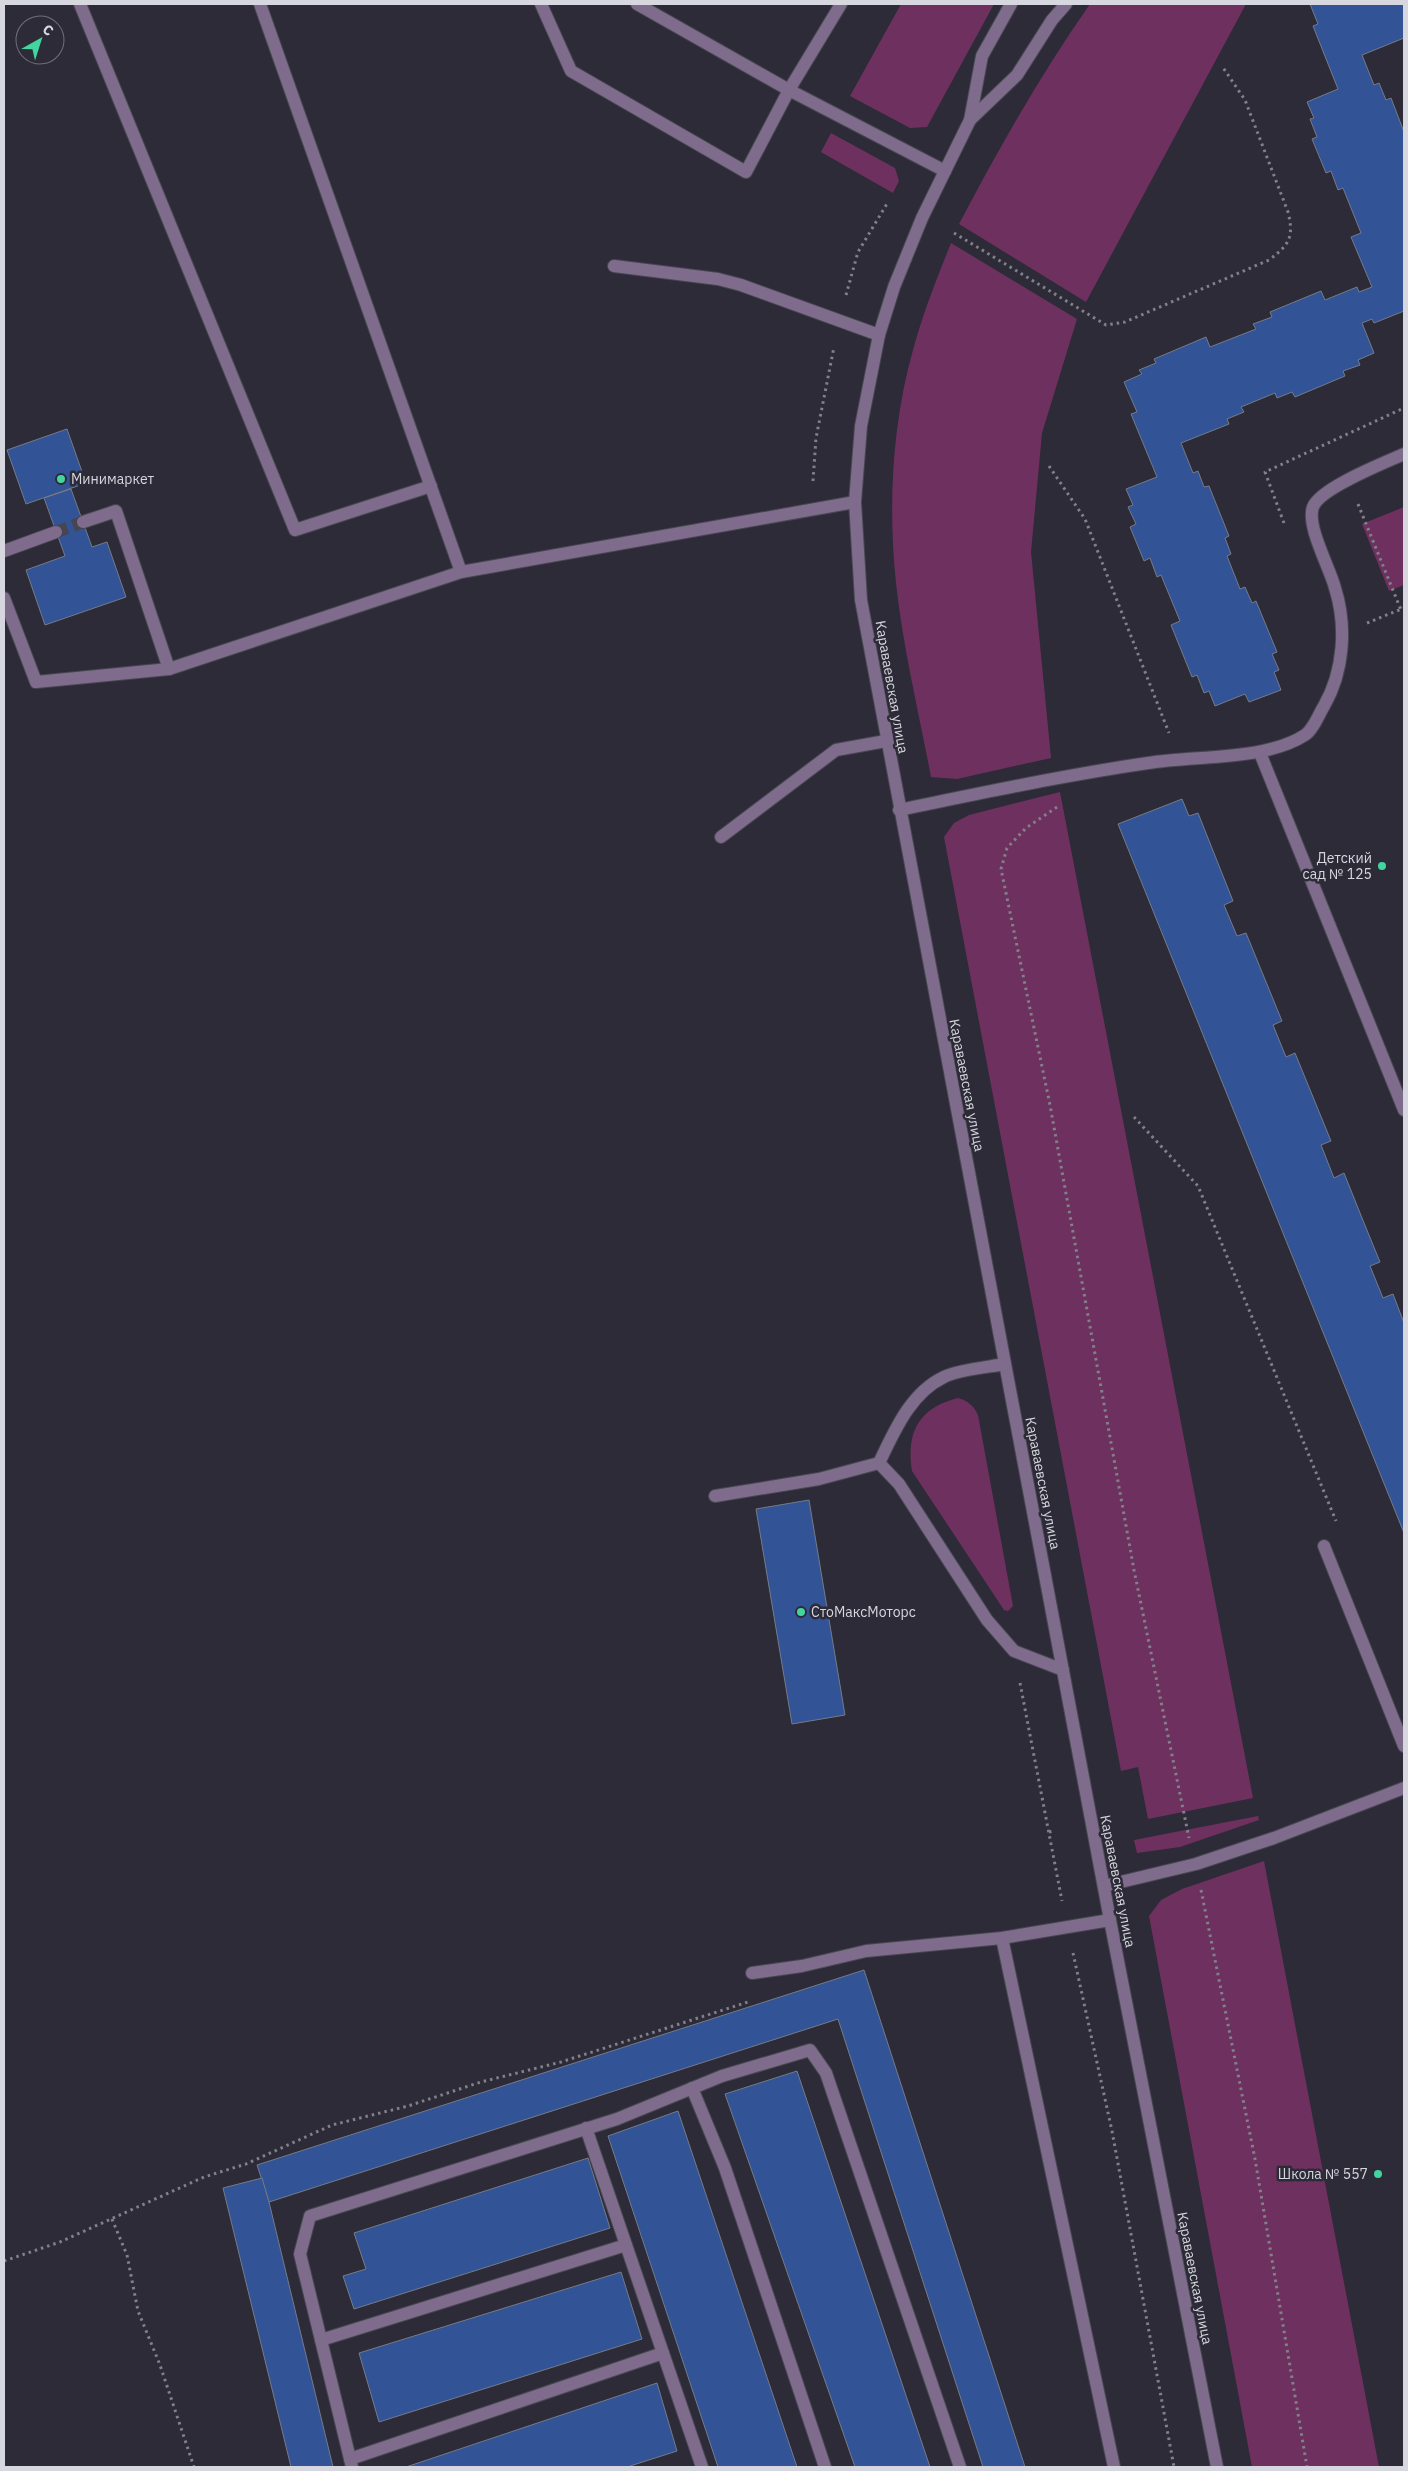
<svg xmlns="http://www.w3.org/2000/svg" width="1408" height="2471" font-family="'IBM Plex Sans',sans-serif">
<rect width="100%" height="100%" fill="#2c2b37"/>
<g fill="#6e315f">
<polygon points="901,4 994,4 927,127 910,128 850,96"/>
<path d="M1090,4H1246L1086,302L959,224C999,148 1041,74 1090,4Z"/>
<polygon points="831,133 895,168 899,181 893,193 821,152"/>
<path d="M951,243L1077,319L1042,433L1031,552L1051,758L957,779L931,777C919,713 903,648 896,583C888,507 892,424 913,350C923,313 937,278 951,243Z"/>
<polygon points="1404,507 1404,585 1389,591 1362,524"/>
<polygon points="1060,792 1253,1798 1148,1819 1138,1767 1121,1771 944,837 954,823 969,815"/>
<path d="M958,1398C968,1401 973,1405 978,1415L1013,1606L1008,1611L1004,1610L912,1471C906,1433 918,1408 958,1398Z"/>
<polygon points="1258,1816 1259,1820 1180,1847 1137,1853 1134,1840"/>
<polygon points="1264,1861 1379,2467 1252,2467 1149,1916 1161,1900 1182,1889"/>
</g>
<g fill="#335397" stroke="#757b87">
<polygon points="1310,4 1404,4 1404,38 1362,55 1374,85 1379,83 1386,100 1391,98 1404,132 1404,311 1374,323 1372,319 1362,323 1374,353 1358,360 1360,365 1343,371 1345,376 1295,397 1292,392 1277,398 1275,393 1241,407 1244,412 1227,419 1229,424 1181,443 1193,473 1198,471 1204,487 1209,486 1229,536 1225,538 1231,554 1227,556 1240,589 1245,587 1252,603 1256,601 1277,652 1272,654 1279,670 1274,672 1281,690 1249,702 1245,694 1215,706 1209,691 1204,693 1197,675 1192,677 1171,625 1180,621 1161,575 1157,577 1150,558 1144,561 1130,527 1136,524 1128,507 1133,505 1126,489 1157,477 1131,414 1137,412 1124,382 1142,374 1139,370 1156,363 1154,359 1206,337 1210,347 1256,329 1253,324 1272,317 1270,312 1321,291 1325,300 1357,287 1359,292 1372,287 1351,237 1361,233 1343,188 1338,190 1331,171 1326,173 1312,139 1317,137 1310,119 1314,118 1307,102 1338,89 1313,26 1318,24"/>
<polygon points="67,429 86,483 26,504 7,450"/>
<polygon points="71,489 92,547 107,542 126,597 45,625 26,570 65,556 44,498"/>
<polygon points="1182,799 1189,816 1198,813 1233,901 1224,905 1237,936 1246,933 1282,1021 1273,1025 1286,1057 1295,1053 1331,1141 1321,1145 1334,1178 1344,1173 1362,1218 1380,1262 1370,1266 1383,1298 1393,1294 1404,1323 1404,1533 1118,824"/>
<polygon points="809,1500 845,1715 792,1724 756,1509"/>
<polygon points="864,1970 1025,2467 983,2467 838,2019 269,2202 257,2165"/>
<polygon points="797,2071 930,2467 855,2467 725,2094"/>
<polygon points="678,2111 797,2467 718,2467 608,2136"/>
<polygon points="588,2158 610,2228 354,2309 343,2276 366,2269 354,2233"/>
<polygon points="262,2178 269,2202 333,2467 291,2467 223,2188"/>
<polygon points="621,2272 642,2339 379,2422 359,2353"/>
<polygon points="657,2383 677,2451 627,2467 406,2467"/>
</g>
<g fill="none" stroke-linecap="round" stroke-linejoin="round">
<polyline stroke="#464550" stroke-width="12" stroke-dasharray="12 6" stroke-linecap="butt" points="56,532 83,522"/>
<defs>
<g id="minor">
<polyline points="80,4 295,530 431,486"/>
<polyline points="260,4 461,572"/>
<polyline points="541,4 571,71 746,172 789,90 841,4"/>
<polyline points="637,4 789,90 945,171"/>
<polyline points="1011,4 982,56 970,120 922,218 894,287 879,335 861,426 855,502 861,600 1110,1920 1217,2467"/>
<polyline points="970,120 1017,75 1052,20 1066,4"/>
<polyline points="614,266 718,279 741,285 879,335"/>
<polyline points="83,522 116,511 169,669"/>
<polyline points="4,551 56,532"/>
<polyline points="4,598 36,682 169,669 461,572 855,502"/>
<polyline points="1260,753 1404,1110"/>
<path d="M899,810C982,793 1065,775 1148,763C1196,755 1265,761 1305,735C1313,730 1319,714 1324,706C1344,671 1347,626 1335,588C1330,568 1306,526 1313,507C1320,488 1384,463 1404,454"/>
<polyline points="721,837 836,750 886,741"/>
<path d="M1005,1364C989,1367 957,1370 944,1377C910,1393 894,1432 879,1463L899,1484L987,1620L1014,1651L1063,1670"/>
<polyline points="715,1496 819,1479 879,1463"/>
<polyline points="1324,1546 1404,1746"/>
<polyline points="1104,1886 1196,1864 1274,1838 1404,1788"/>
<polyline points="1002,1938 1114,2467"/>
<polyline points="752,1973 802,1966 866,1951 1002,1938 1110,1920"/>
<polyline points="692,2088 725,2168 825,2467"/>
<polyline points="586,2128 702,2467"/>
<polyline points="321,2340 626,2245"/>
<polyline points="350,2459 663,2353"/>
<polyline points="352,2467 300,2254 310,2216 617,2119 722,2076 810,2050 826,2073 960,2467"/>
</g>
</defs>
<use href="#minor" stroke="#474752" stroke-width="14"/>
<g stroke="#81818b" stroke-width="3" stroke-dasharray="2.5 4" stroke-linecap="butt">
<path d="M954,233L1106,325L1125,322L1269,260C1290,244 1294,237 1288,212L1245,100L1222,66"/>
<polyline points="846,295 858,252 888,202"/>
<polyline points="1049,466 1085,519 1169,733"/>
<polyline points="813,481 816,438 834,347"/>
<polyline points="1358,504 1401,610"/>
<polyline points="1284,523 1265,472 1404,408"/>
<polyline points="1367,623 1404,608"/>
<polyline points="1057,807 1026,828 1007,848 1001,869 1050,1105 1134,1570 1189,1838"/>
<polyline points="1134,1117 1198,1186 1336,1521"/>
<polyline points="1020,1683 1062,1901"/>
<polyline points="1049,1832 1055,1831"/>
<polyline points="1201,1890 1255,2159 1307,2467"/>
<polyline points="1073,1953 1112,2131 1174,2467"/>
<polyline points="112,2219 127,2255 138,2311 160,2365 194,2467"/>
<polyline points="4,2261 60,2242 204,2177 246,2164 332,2125 408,2106 481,2082 561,2062 751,2001"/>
</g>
<use href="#minor" stroke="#7f6b8b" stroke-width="12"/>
</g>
<g fill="#44d4a0" stroke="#2c2b37" stroke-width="2">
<circle cx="61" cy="479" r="5"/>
<circle cx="1382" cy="866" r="5"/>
<circle cx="801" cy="1612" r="5"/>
<circle cx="1378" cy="2174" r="5"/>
</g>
<g text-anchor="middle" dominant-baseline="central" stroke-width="5" stroke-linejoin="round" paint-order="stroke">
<g font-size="14" fill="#d7d7df" stroke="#2c2b37" text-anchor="start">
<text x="71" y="479">Минимаркет</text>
<text x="1372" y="858" text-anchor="end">Детский<tspan x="1372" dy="16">сад № 125</tspan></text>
<text x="811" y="1612">СтоМаксМоторс</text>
<text x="1368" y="2174" text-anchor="end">Школа № 557</text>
</g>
<g font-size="14" fill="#d7d7df" stroke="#2c2b37">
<text transform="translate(892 687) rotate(80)">Караваевская улица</text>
<text transform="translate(967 1085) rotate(79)">Караваевская улица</text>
<text transform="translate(1043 1483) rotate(79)">Караваевская улица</text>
<text transform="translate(1118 1881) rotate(79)">Караваевская улица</text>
<text transform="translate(1195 2278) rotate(79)">Караваевская улица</text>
</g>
</g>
<rect width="1408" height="2471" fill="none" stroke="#d7d7df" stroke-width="10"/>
<g transform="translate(40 40) rotate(39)"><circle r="24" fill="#2c2b37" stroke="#70707a"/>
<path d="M0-4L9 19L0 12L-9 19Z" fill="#44d4a0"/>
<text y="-8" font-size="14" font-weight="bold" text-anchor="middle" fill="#d7d7df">С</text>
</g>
</svg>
